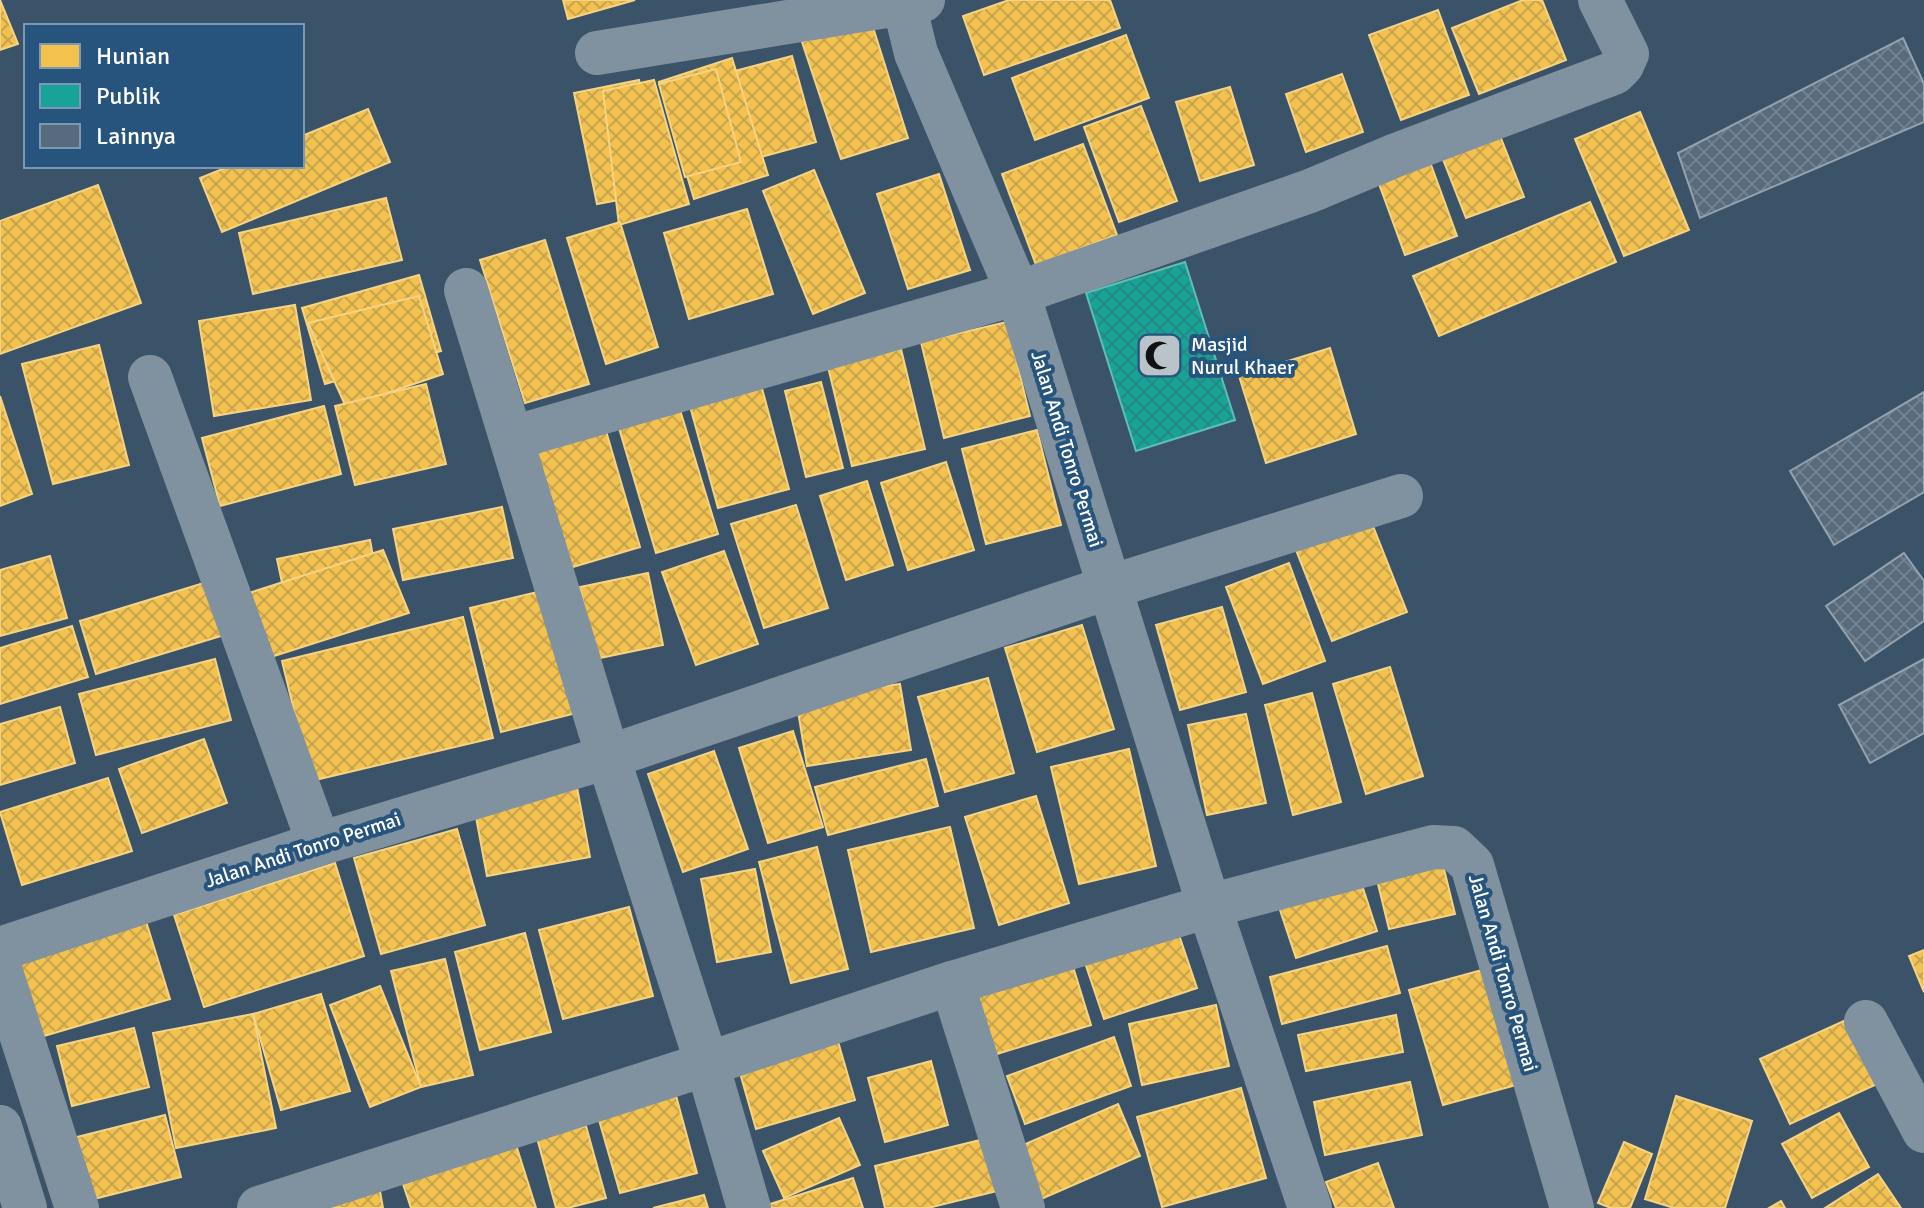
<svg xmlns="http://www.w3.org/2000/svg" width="1924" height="1208" font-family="Signika,sans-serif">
<defs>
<pattern id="homes-cross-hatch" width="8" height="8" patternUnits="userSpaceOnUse" patternTransform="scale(2)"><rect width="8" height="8" fill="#f2c14e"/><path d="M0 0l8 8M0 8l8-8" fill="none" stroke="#c8a44e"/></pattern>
<pattern id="public-cross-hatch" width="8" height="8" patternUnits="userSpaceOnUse" patternTransform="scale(2)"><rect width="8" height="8" fill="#17a398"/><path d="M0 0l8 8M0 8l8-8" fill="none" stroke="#278981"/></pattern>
<pattern id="building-cross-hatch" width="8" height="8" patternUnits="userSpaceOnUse" patternTransform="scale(2)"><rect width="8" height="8" fill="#586b7d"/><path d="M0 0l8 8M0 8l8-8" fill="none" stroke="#718190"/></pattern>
</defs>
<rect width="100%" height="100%" fill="#3b5369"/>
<g fill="url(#homes-cross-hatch)" stroke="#f6d483" stroke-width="2">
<polygon points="0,0 18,44 0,50"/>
<polygon points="563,0 635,0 568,19"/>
<polygon points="1009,0 1110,0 1120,28 984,75 963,16"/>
<polygon points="1523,0 1542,0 1566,60 1479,94 1452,28"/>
<polygon points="1438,10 1469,95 1401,120 1369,35"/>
<polygon points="871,21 908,138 841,159 802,42"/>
<polygon points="1126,35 1149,98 1035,140 1012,78"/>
<polygon points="792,56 816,142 754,159 731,72"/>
<polygon points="732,58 768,175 694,199 659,82"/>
<polygon points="716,69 741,162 685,177 659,84"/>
<polygon points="1342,74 1363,132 1306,152 1286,94"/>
<polygon points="639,80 662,192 597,204 574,93"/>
<polygon points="654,80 689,204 619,225 603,91"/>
<polygon points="1230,87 1254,165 1200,181 1176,102"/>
<polygon points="1141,106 1177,201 1119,222 1084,127"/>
<polygon points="368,109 390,162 222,232 200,178 230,166 302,166 302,136"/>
<polygon points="1640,112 1689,230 1624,256 1575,139"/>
<polygon points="1497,128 1524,197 1466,218 1439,149"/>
<polygon points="1083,144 1117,235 1036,265 1002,174"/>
<polygon points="1430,162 1457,236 1405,255 1378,181"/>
<polygon points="814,170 865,293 813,314 763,191"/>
<polygon points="939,174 970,270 908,289 877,194"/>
<polygon points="98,185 141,303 0,354 0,221"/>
<polygon points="386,198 402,260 253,294 239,233"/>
<polygon points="1590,202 1616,262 1439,336 1413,276"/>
<polygon points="747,209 773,294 689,319 664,233"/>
<polygon points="620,222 658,347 606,364 567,238"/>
<polygon points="545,240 589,384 525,403 480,260"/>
<polygon points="419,275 441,351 325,384 302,308"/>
<polygon points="419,296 443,374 346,407 308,323"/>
<polygon points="295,305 311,400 214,416 199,321"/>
<polygon points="1007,322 1030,416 944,438 921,342"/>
<polygon points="99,345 129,465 53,484 22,364"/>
<polygon points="1330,348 1356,434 1266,463 1239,376"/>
<polygon points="901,349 925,449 852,466 828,367"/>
<polygon points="760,381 789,489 718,508 688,399"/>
<polygon points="821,382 843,468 806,477 785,391"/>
<polygon points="426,384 446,464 355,485 335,406"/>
<polygon points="0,396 32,494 0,506"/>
<polygon points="677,400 718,534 656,553 616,418"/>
<polygon points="324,406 341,474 220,506 202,438"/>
<polygon points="1037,430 1061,525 986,544 962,449"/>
<polygon points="606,431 640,547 563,570 528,453"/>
<polygon points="946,462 974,550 908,570 881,483"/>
<polygon points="867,481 893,565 846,580 820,496"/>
<polygon points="796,505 828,608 764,628 731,524"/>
<polygon points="502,507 513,558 403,580 393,529"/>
<polygon points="1371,521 1407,612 1332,641 1296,550"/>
<polygon points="370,540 382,606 291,625 277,559"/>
<polygon points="383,550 409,613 271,657 249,593"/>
<polygon points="724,551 758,644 696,665 662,572"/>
<polygon points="50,556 67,618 0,636 0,570"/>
<polygon points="1289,563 1325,661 1263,684 1226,587"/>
<polygon points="648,573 663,645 595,659 580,587"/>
<polygon points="207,582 224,635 96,674 80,621"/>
<polygon points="550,589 580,712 501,732 470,608"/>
<polygon points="1222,607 1246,692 1180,710 1156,625"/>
<polygon points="463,617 493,738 311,781 282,661"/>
<polygon points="1082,625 1114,729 1037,752 1005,648"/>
<polygon points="72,626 88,677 0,704 0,648"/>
<polygon points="215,659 231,720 96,755 79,694"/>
<polygon points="1390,667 1423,776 1366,794 1333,684"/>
<polygon points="988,678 1014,773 945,792 918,697"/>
<polygon points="900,684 911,750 807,766 796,699"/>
<polygon points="1312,693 1341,802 1293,815 1265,705"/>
<polygon points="60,707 75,763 0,785 0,724"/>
<polygon points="1246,714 1266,803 1207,815 1188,725"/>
<polygon points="793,731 823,827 768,843 739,748"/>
<polygon points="204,739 227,803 142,833 119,769"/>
<polygon points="1129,749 1156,866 1079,884 1051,767"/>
<polygon points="714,751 748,849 683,872 648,774"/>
<polygon points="926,759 938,806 828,835 815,787"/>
<polygon points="108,778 132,851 22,885 0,812"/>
<polygon points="576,782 590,857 487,876 473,801"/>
<polygon points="1036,796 1069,903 999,925 965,817"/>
<polygon points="950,827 974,928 871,952 848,850"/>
<polygon points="457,829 485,925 381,954 354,858"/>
<polygon points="817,847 848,969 791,983 759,862"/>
<polygon points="335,863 364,956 204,1007 174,915"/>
<polygon points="1443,865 1455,914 1389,929 1377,880"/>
<polygon points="755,869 771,952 717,962 701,879"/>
<polygon points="1360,879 1377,931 1296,958 1278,904"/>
<polygon points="629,907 653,996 563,1019 539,930"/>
<polygon points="145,918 170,999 27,1041 2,959"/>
<polygon points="1177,929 1197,988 1104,1019 1084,960"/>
<polygon points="525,933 551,1032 480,1050 455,952"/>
<polygon points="1387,946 1400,993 1282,1024 1270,977"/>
<polygon points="1924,950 1924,992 1909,956"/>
<polygon points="1070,957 1091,1025 994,1055 973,986"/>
<polygon points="445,959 473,1075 421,1087 391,971"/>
<polygon points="1482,970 1516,1085 1443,1105 1409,990"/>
<polygon points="380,986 421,1087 370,1107 330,1005"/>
<polygon points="321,994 350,1091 281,1110 253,1014"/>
<polygon points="1216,1005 1229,1066 1142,1085 1129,1024"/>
<polygon points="253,1014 276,1128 176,1148 153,1033"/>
<polygon points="1396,1015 1403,1052 1306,1071 1298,1035"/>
<polygon points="1848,1019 1877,1084 1790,1124 1760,1059"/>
<polygon points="134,1028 149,1087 72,1106 57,1046"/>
<polygon points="835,1031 855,1100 756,1129 736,1059"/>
<polygon points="1114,1037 1131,1086 1025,1124 1007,1076"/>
<polygon points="931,1061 948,1125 885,1142 868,1078"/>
<polygon points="1410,1082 1422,1135 1325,1155 1314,1102"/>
<polygon points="1241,1088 1266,1178 1162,1207 1137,1117"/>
<polygon points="675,1092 697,1173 620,1193 597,1113"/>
<polygon points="1676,1096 1752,1121 1725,1208 1674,1208 1645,1199"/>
<polygon points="1118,1104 1140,1156 1039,1200 1016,1148"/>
<polygon points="1839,1113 1869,1167 1812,1198 1782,1144"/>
<polygon points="165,1115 181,1177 86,1201 69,1139"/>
<polygon points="839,1118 860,1165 784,1198 763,1151"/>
<polygon points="586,1126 606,1198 568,1208 556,1208 537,1138"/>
<polygon points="511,1129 536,1208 411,1208 397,1166"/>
<polygon points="984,1139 997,1191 928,1208 885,1208 875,1166"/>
<polygon points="1624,1142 1652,1154 1630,1208 1611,1208 1598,1203"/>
<polygon points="1378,1163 1394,1208 1336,1208 1326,1182"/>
<polygon points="1878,1174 1901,1208 1825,1208"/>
<polygon points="853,1178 863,1208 768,1208 767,1205"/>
<polygon points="378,1180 383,1208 312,1208"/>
<polygon points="704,1195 708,1208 653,1208"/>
<polygon points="1781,1201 1785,1208 1769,1208"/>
</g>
<polygon fill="url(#public-cross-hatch)" stroke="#5dbfb7" stroke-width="2" points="1185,262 1235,420 1136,451 1086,293"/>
<g fill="url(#building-cross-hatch)" stroke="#94a2af" stroke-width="2">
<polygon points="1903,38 1924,84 1924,122 1700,218 1678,153"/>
<polygon points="1924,392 1924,492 1834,545 1790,471"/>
<polygon points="1904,553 1924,581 1924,621 1865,661 1826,606"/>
<polygon points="1924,659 1924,733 1870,763 1839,705"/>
</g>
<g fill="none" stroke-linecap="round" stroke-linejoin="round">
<g stroke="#8091a0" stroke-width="44">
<polyline points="903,0 916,53 1018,293 1209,906 1433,847 1454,848 1472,865 1572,1208"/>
<polyline points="597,53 923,0"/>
<polyline points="150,377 319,844"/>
<polyline points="512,438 1018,293 1310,191 1396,155 1614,73 1622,65 1627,54 1600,0"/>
<polyline points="0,949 319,844 608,757 1110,587 1401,496"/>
<polyline points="0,969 77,1208"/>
<polyline points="952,983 1023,1208"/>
<polyline points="1866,1022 1924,1131"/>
<polyline points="0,1127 25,1208"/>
<polyline points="259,1208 707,1064 608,757 466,290"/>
<polyline points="749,1208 707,1064 952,983 1209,906 1310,1208"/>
</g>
</g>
<defs>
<symbol id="mosque-square" viewBox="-11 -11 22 22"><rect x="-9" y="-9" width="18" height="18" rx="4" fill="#bac3ca" stroke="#27547d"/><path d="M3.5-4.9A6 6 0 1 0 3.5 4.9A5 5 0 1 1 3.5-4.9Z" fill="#111"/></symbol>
</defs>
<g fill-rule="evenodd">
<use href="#mosque-square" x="1134" y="330" width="51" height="51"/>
</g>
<g text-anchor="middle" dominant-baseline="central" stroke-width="8" stroke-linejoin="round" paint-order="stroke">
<g font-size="20" fill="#fff" stroke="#27547d" text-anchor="start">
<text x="1191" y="344">Masjid<tspan x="1191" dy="23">Nurul Khaer</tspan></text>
</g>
<g font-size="20" fill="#fff" stroke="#27547d">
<text transform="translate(1067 449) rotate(73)">Jalan Andi Tonro Permai</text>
<text transform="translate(303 850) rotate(-18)">Jalan Andi Tonro Permai</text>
<text transform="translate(1503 973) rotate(74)">Jalan Andi Tonro Permai</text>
</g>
</g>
<rect x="24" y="24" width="280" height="144" fill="#27547d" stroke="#7d98b1" stroke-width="2"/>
<rect x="40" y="44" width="40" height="24" fill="#f2c14e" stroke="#7d98b1" stroke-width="2"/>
<text x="96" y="64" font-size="24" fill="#ffffff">Hunian</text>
<rect x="40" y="84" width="40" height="24" fill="#17a398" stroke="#7d98b1" stroke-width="2"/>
<text x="96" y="104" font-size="24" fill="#ffffff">Publik</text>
<rect x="40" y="124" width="40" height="24" fill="#586b7d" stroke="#7d98b1" stroke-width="2"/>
<text x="96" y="144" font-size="24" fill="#ffffff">Lainnya</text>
</svg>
